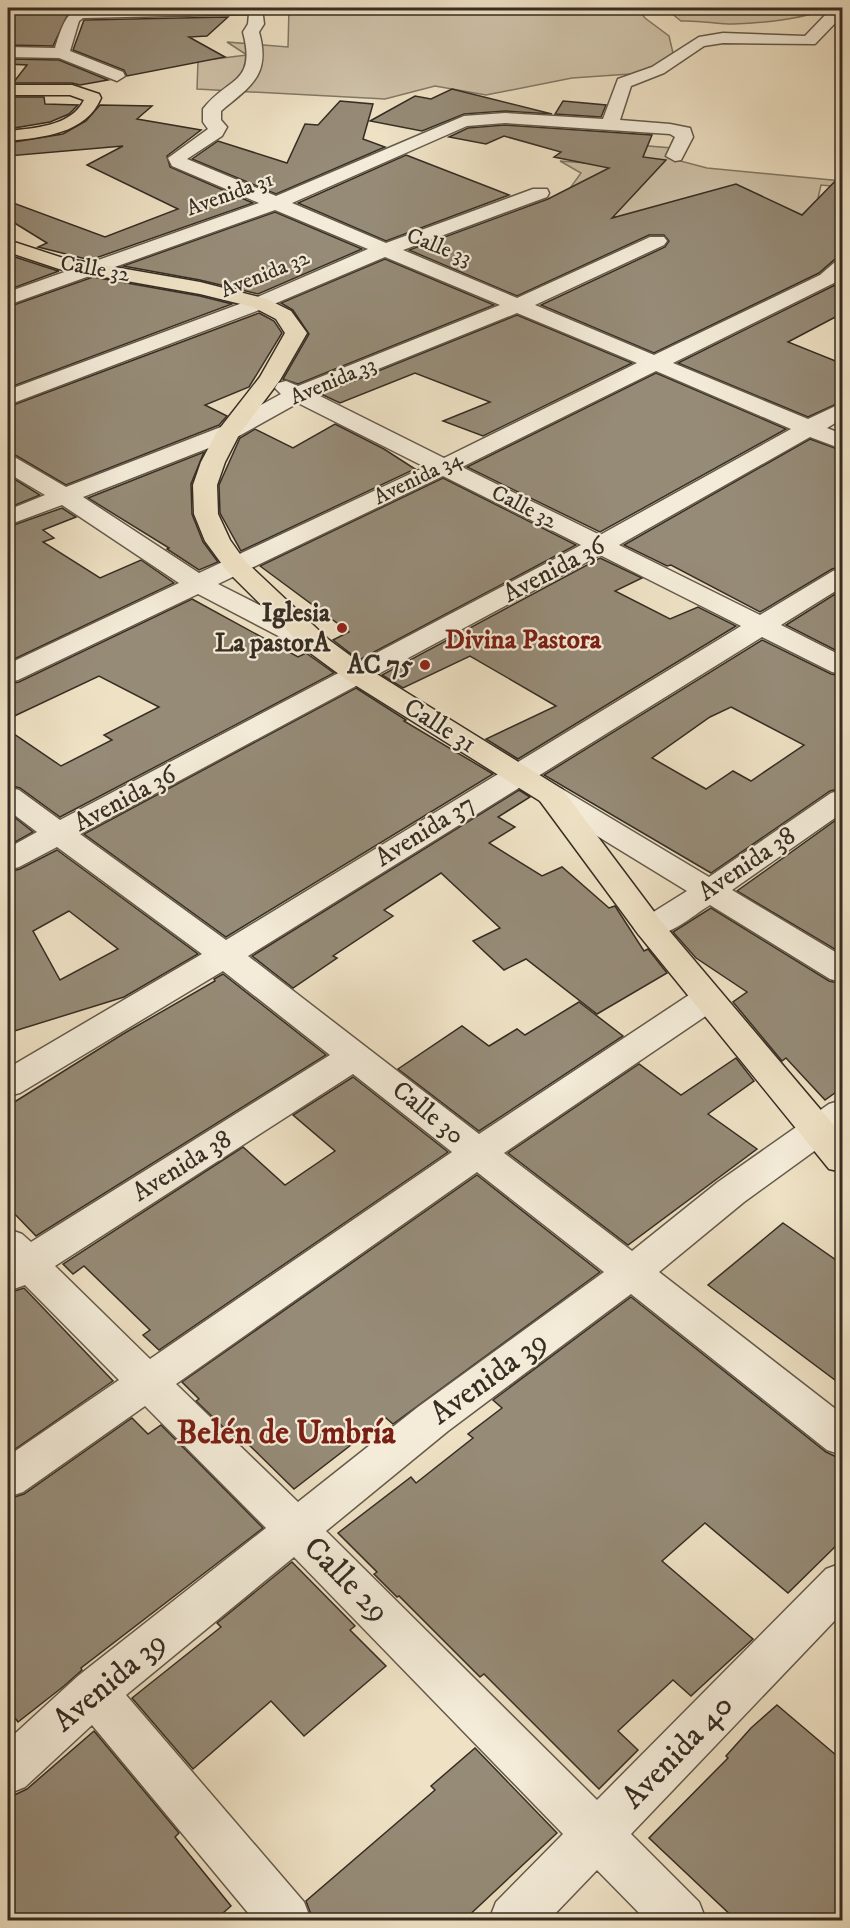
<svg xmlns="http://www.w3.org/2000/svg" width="850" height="1928" font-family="'IM FELL DW Pica',serif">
<rect width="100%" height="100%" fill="#eee1c4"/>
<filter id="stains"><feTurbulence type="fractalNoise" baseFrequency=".00333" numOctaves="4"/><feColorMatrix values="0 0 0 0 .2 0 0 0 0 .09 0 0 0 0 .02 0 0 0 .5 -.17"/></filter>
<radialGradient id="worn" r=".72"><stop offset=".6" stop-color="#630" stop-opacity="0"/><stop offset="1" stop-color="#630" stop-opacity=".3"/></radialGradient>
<g fill="#cfc2a9" stroke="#827866" stroke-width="1.5">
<polygon points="289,8 637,8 645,18 669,36 673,53 645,73 572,78 486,95 435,86 385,99 197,89 198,61 247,55 227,42 288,47"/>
<path d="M665,8H830C799,20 765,23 733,24C716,24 699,20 681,21Z"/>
<polygon points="565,139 672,148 669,158 707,168 842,181 842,187 821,185 818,198 832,204 721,247 601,213 568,191 581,173 560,161 587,163"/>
</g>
<g fill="#968b77" stroke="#362d23" stroke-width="1.5" fill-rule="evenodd">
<polygon points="8,8 80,8 68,14 53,46 8,45"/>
<polygon points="228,17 207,36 189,37 225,57 127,76 124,70 73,50 84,20"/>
<polygon points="12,59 59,60 108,80 80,85 72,83 13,83 27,65 8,64"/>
<polygon points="452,89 552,114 505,111 464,114 422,131 370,121 415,96 431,99"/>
<polygon points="8,97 44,97 45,104 78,105 69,114 50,122 8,129"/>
<polygon points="340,101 373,104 363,139 385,147 276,194 192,159 218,141 287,163 305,124 318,125"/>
<polygon points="563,101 606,105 601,117 555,114"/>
<polygon points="100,105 152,106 137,119 201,130 167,156 170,167 253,203 90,260 38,247 47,243 8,219 8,201 105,237 178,209 87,165 123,146 8,156 8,143 63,134 86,121"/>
<polygon points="505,125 652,135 643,157 666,160 612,218 736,184 802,215 843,173 843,257 834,260 819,273 654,353 541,305 665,247 669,241 664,235 649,235 517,296 409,250 548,199 609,168 554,157 561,152 504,136 486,144 449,137 468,128"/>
<polygon points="406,155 509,195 386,241 298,203"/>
<polygon points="275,212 362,249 258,294 200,280 123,266"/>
<polygon points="15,257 58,271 59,271 8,290 8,260"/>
<polygon points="385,259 494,305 298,384 283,379 309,334 293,310 281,303"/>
<polygon points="93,277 200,296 232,304 8,388 8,307"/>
<polygon points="843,279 843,313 788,342 843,364 843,401 808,417 678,363 835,285"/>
<polygon points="259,313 274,321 282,333 249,387 205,405 227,416 219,425 66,485 17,456 8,454 8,407"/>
<polygon points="517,315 632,363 483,436 443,421 490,402 415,373 340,403 321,394"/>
<polygon points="656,373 786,429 600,532 467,467"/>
<polygon points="335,424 384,449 415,469 241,551 220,513 219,485 240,438 255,429 293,448"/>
<polygon points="810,439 843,451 843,566 832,569 760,612 671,565 667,566 624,545"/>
<polygon points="204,452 191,484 192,514 203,542 218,562 199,570 167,549 169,548 88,498"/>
<polygon points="8,475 40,495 8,508"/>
<polygon points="443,478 576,545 359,660 333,640 349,632 260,566"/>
<polygon points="62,508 76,517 43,530 54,538 43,542 100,578 141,560 174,583 8,662 8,527"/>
<polygon points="600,558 642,578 615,591 670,619 698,607 736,626 518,759 486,739 556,706 470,656 403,688 382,675"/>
<polygon points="843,589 843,654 786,625"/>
<polygon points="192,599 298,657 306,653 334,673 60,817 20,788 8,785 8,730 61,766 112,740 104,735 159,707 99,676 8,719 8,684 19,682"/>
<path d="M762,640L831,674L843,676V788L830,791L711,873L544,775ZM731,707L804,745L751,781L733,771L706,789L652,758L710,717Z"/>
<polygon points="356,688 406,720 404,721 493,774 226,937 84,834"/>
<polygon points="519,790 530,797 498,817 515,827 489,843 542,876 562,867 609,908 615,906 644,951 648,949 667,973 597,1014 526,959 504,970 473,941 500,928 441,873 384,910 393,916 333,956 337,958 293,988 252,956"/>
<polygon points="8,812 33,832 8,846"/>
<polygon points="843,815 843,954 737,891"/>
<path d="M57,850L198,954L124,997L8,1033V872L20,869ZM69,911L118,949L60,980L33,931Z"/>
<polygon points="711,908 829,981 843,984 843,1087 825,1100 786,1058 782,1061 733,1002 747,992 696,958 673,932"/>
<polygon points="223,974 326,1055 36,1236 8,1207 8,1106 123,1034 215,981 214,979"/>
<polygon points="579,1002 623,1036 479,1131 398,1069 462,1026 489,1046 517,1029 525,1035"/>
<polygon points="736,1058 754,1081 708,1114 757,1149 628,1245 508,1153 639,1064 681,1095"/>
<polygon points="353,1077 448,1152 159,1350 143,1335 150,1330 84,1266 73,1274 63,1264 243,1147 285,1185 335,1151 293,1115"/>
<polygon points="477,1175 600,1272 393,1424 386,1418 294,1489 244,1440 240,1443 196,1401 199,1399 182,1382"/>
<polygon points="783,1223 843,1265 843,1386 708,1285"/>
<polygon points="24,1288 113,1381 8,1454 8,1293"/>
<polygon points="631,1297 826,1452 843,1460 843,1539 788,1593 705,1523 662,1561 753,1639 691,1696 673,1680 618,1731 638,1750 599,1789 484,1674 480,1677 399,1596 397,1597 374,1574 377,1572 338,1533 411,1477 416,1483 473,1438 468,1434 502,1408 493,1400"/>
<polygon points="132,1418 148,1434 161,1425 263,1528 81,1668 82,1670 64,1686 18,1722 8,1709 8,1499 24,1494"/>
<polygon points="292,1562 355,1626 350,1630 386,1666 304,1736 271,1701 193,1769 132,1698 221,1627 217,1623"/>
<polygon points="777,1705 843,1761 843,1920 736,1920 649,1838 728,1758 726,1756 751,1728"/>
<polygon points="94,1731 179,1833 175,1837 231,1906 215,1920 8,1920 8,1798 27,1789"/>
<polygon points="475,1748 557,1833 464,1920 313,1920 306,1901 435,1790 431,1786"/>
</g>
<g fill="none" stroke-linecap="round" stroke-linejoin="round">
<defs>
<g id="minor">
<path d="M119,8H262L264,24L259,32C271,75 251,86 221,111V120L227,127L222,136L187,159L276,196L464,116L505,113L603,119L618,79L652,67L699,37L723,33L805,36L830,10L842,8V16L815,44L723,43L704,46L664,73L631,86L620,120L670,124L690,128L693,137L681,160L675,161L666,156L675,137L670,134L505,123L467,126L292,203L386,243L533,189H547L549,193L547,197L403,250L517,298L650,237H664L667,241L664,245L535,305L654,355L820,275L835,262L842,260V276L834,283L673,363L808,419L842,403V419L827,428L842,434V449L810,437L619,545L760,615L833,571L842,568V587L781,625L842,656V674L832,672L762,637L248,956L479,1134L695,991L707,988L719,991L724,999L719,1007L504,1153L632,1251L718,1182L829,1104L842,1100V1131L744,1202L659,1272L842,1414V1455L827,1450L631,1294L448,1431L326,1531L597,1800L826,1569L842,1563V1613L631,1834L699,1902L706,1920H646L597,1870L549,1920H489L496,1902L563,1834L294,1557L126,1695L304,1902L311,1920H254L92,1725L25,1787L8,1794V1740L78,1676L266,1528L145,1406L23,1492L8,1497V1456L119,1380L25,1285L8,1291V1229L22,1234L31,1242L330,1055L223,971L20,1093L8,1096V1068L202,954L57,847L19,867L8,870V848L37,832L8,810V787L19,790L60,820L581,545L443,476L218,584L329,640L333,646L329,652L319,654L309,652L198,594L18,680L8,682V664L179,583L62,505L8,525V510L45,495L8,473V456L16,458L66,487L221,427L281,394L275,388L278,383L286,381L298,386L500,305L385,257L267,307L8,405V390L253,299L368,249L275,210L8,305V292L259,203L172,166L168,158L208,129L203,122V109C227,77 257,85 243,32L248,24L249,14L83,18L79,21L70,51L123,72L125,76L117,81L59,58L8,57V47L55,48C70,1 72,10 119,8ZM517,313L637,363L444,458L316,394ZM656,371L791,429L600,535L462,467ZM298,403L425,467L199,573L83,497L237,437ZM600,555L741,626L226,940L80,834ZM353,1074L452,1152L150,1359L55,1266ZM477,1172L604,1272L418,1407L298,1502L176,1384Z"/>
<path d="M551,786L562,789L709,877L831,793L842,790V813L732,890L842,956V982L830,979L710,905C689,918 664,942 639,935L634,928L639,921L687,891L540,801L536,795L540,789Z"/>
</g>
<g id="major">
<path d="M8,85H72L99,94L101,98C86,134 43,137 8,141V131C33,128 71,127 84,100L70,95H8Z"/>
<polygon points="8,240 63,258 200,282 267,299 291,311 307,333 280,380 240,433 225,462 217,485 218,514 230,540 245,561 329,640 367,668 562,789 661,921 842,1135 842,1172 829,1169 639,935 540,801 347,680 309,652 227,571 205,541 194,514 193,485 201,462 217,432 260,377 285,333 276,319 253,307 200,294 59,269 8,252"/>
</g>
</defs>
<use href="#minor" stroke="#645a4b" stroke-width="3"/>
<use href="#major" stroke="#362d23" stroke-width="3"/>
<use href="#minor" fill="#f4ecd9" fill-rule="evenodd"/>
<use href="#major" fill="#eee1c4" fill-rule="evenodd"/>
</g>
<g fill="#8f2418" stroke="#f4ecd9" stroke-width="2">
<circle cx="342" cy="628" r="6"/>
<circle cx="425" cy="665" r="6"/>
</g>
<g text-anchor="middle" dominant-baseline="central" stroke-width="4.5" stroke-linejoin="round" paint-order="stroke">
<g font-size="22" fill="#362d23" stroke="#f4ecd9">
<text transform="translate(230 194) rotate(-20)">Avenida 31</text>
<text transform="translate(439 247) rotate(22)">Calle 33</text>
<text transform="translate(95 269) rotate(10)">Calle 32</text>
<text transform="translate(265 274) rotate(-22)">Avenida 32</text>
<text transform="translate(333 381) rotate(-23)">Avenida 33</text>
<text transform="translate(418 478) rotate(-26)">Avenida 34</text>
<text transform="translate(524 507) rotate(27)">Calle 32</text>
</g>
<g font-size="26" fill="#362d23" stroke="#f4ecd9">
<text transform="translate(554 570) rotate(-28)">Avenida 36</text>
<text transform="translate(440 726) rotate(32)">Calle 31</text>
<text transform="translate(125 799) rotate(-28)">Avenida 36</text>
<text transform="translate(425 831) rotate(-32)">Avenida 37</text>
<text transform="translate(747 864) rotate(-34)">Avenida 38</text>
<text transform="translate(428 1113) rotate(39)">Calle 30</text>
<text transform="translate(182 1166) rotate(-32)">Avenida 38</text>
</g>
<g font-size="26" font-weight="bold" fill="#362d23" stroke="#f4ecd9" text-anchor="end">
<text x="330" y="613">Iglesia<tspan x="330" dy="30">La pastorA</tspan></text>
<text x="413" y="665">AC 75</text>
</g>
<g font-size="27" font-weight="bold" fill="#7a1f14" stroke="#f4ecd9">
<text x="523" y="640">Divina Pastora</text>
</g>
<g font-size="32" fill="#362d23" stroke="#f4ecd9">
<text transform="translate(489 1378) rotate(-36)">Avenida 39</text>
<text transform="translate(346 1580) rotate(45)">Calle 29</text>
<text transform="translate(110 1682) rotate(-40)">Avenida 39</text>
<text transform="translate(678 1752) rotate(-46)">Avenida 40</text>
</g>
<g font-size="33" font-weight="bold" fill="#7a1f14" stroke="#f4ecd9">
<text x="286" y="1433">Belén de Umbría</text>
</g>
</g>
<rect width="850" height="1928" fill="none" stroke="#eee1c4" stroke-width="30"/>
<rect x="9" y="9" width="832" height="1910" fill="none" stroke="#362d23" stroke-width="3"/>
<rect x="15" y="15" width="820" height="1898" fill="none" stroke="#362d23" stroke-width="1.5"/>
<rect width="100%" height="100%" filter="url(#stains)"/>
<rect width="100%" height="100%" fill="url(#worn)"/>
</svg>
